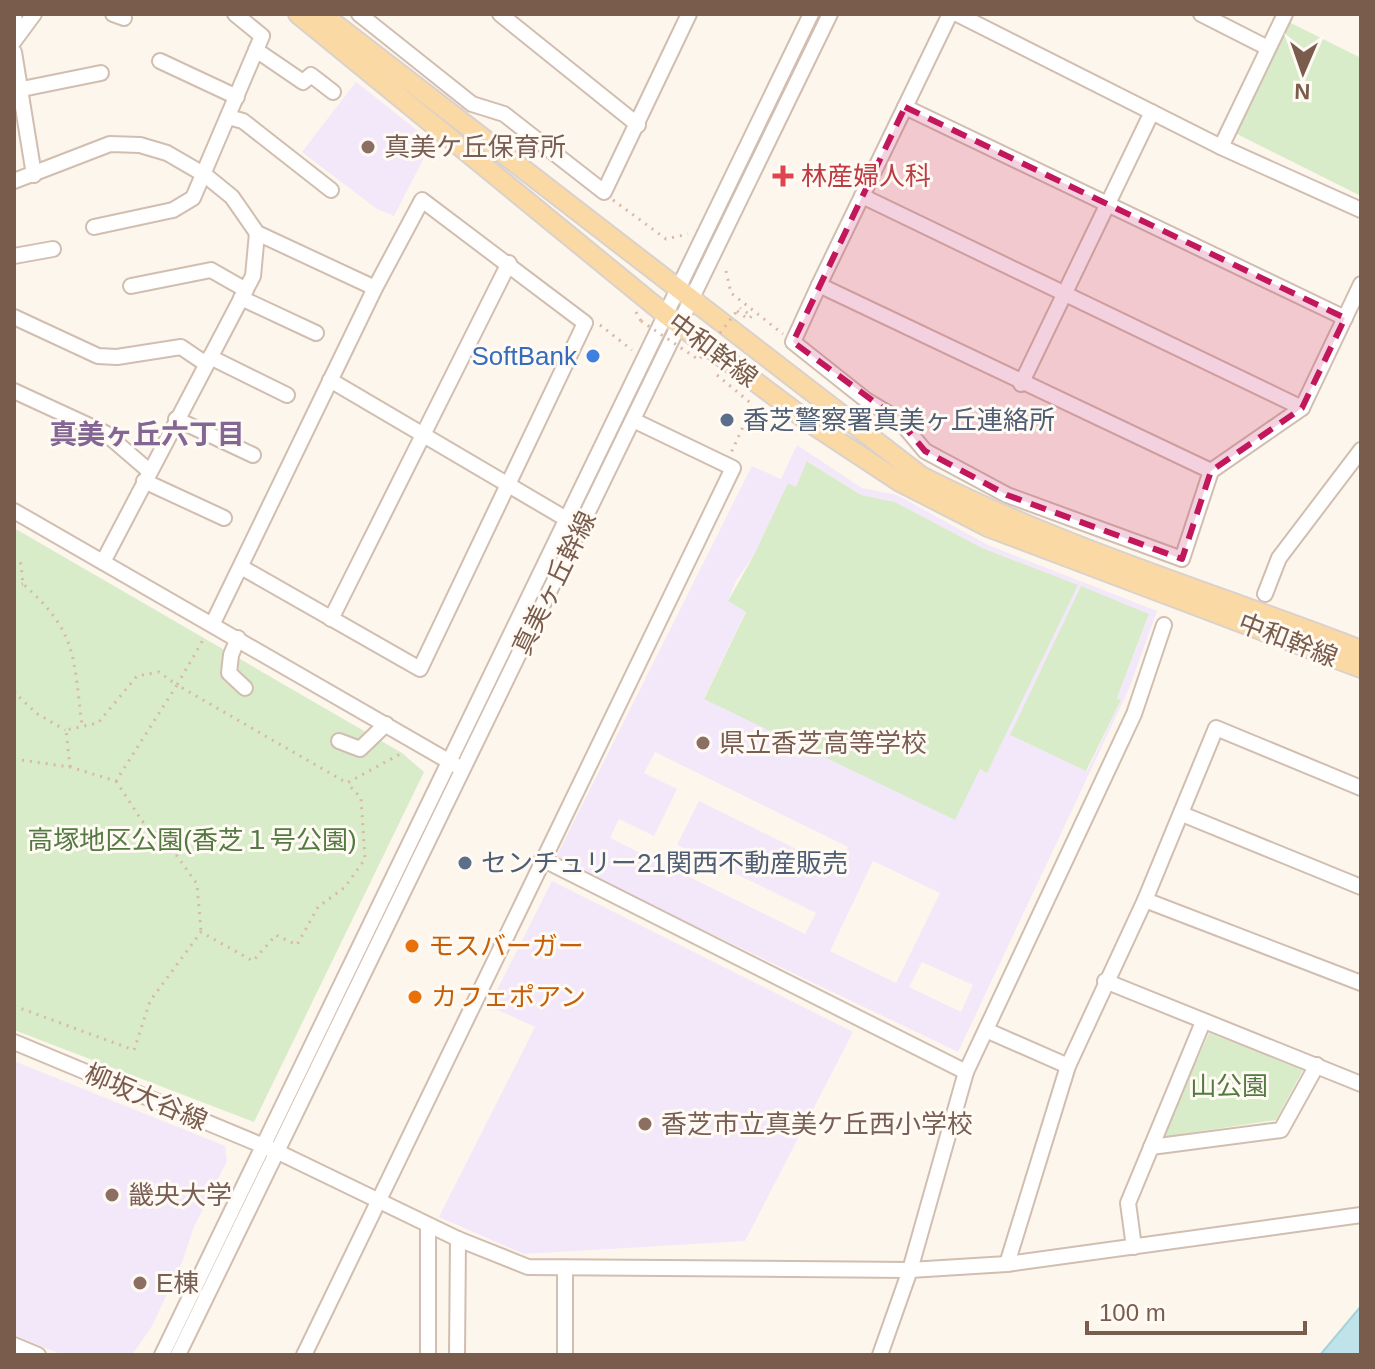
<svg xmlns="http://www.w3.org/2000/svg" width="1375" height="1369" font-family="Arial,'Noto Sans JP',sans-serif">
<rect width="100%" height="100%" fill="#fdf6ec"/>
<g fill="#f3e8fa" fill-rule="evenodd">
<polygon points="356,82 432,142 394,216 377,209 302,152"/>
<path d="M797,445L862,488L897,495L988,545L1157,611L1129,689L958,1052L555,859L752,466L781,479ZM808,461L861,495L895,502L982,548L1077,585L987,772L704,698L746,611L728,601L736,581L754,555L788,483L796,488ZM1149,615L1117,698L1121,700L1087,771L1010,735ZM655,752L848,847L837,869L699,801L677,845L816,913L805,934L610,838L619,819L654,836L677,789L644,773ZM873,861L940,893L896,983L830,951ZM922,962L973,985L961,1012L909,987Z"/>
<polygon points="552,881 853,1032 745,1241 524,1254 439,1217 535,1027 489,1006"/>
<polygon points="14,1061 225,1146 227,1161 193,1229 183,1260 152,1326 132,1355 63,1355 14,1335"/>
</g>
<g fill="#d8ecc9">
<polygon points="1289,22 1361,58 1361,196 1233,132"/>
<polygon points="807,461 861,495 895,502 982,548 1078,585 987,773 980,769 955,820 704,699 746,612 728,601 754,555 788,483 796,487"/>
<polygon points="14,528 402,753 424,772 254,1122 14,1030"/>
<polygon points="1081,586 1149,614 1117,698 1121,700 1086,771 1010,735"/>
<polygon points="1209,1033 1303,1070 1276,1120 1163,1137"/>
</g>
<polygon fill="#bfe3e8" stroke="#a5d3da" stroke-width="2" points="1361,1306 1361,1355 1320,1355"/>
<g fill="none" stroke-linecap="round" stroke-linejoin="round">
<defs>
<g id="minor">
<polyline points="113,14 124,18"/>
<polyline points="359,14 472,104 504,114 604,192 689,14"/>
<polyline points="500,14 638,125"/>
<polyline points="950,14 819,285 1211,471"/>
<polyline points="957,14 1221,147 1361,210"/>
<polyline points="1201,14 1268,48"/>
<polyline points="14,15 17,36"/>
<polyline points="14,41 34,14"/>
<polyline points="256,50 303,82 311,75 333,92"/>
<polyline points="14,52 34,175"/>
<polyline points="160,61 237,97"/>
<polyline points="22,89 101,73"/>
<polyline points="905,107 1345,318"/>
<polyline points="228,117 243,121 331,190"/>
<polyline points="1221,147 1285,14"/>
<polyline points="14,181 110,144 140,145 167,153 205,175 232,197 257,233 375,288"/>
<polyline points="862,196 1302,408"/>
<polyline points="94,227 173,210 193,198 262,36 235,14"/>
<polyline points="14,256 53,249"/>
<polyline points="819,285 793,342 866,400 899,420 925,451 1007,495 1182,559 1211,471 1302,408 1361,284"/>
<polyline points="131,286 211,270 246,290"/>
<polyline points="241,298 316,333"/>
<polyline points="14,317 98,356 117,357 181,347 206,364"/>
<polyline points="210,357 287,395"/>
<polyline points="330,380 568,520"/>
<polyline points="1021,384 1152,112"/>
<polyline points="14,391 105,433 148,470"/>
<polyline points="176,419 253,455"/>
<polyline points="144,481 224,518"/>
<polyline points="14,511 457,766"/>
<polyline points="103,562 253,276 257,233"/>
<polyline points="1265,594 1279,558 1361,450"/>
<polyline points="331,619 509,263"/>
<polyline points="213,623 375,288 422,200 585,323 420,669 241,567"/>
<polyline points="238,638 231,655 229,673 245,688"/>
<polyline points="339,741 360,749 386,724"/>
<polyline points="1182,814 1361,887"/>
<polyline points="542,859 966,1072"/>
<polyline points="1145,900 1361,983"/>
<polyline points="1105,981 1361,1084"/>
<polyline points="986,1030 1068,1066"/>
<polyline points="14,1042 278,1152 458,1239 528,1267 910,1270 1007,1264 1361,1215"/>
<polyline points="1151,1147 1281,1130 1317,1065"/>
<polyline points="1134,1247 1128,1203 1203,1022"/>
<polyline points="1007,1264 1068,1066 1145,900 1216,728 1361,788"/>
<polyline points="14,1345 38,1355"/>
<polyline points="162,1355 811,14"/>
<polyline points="178,1355 830,14"/>
<polyline points="304,1355 733,468 633,420"/>
<polyline points="428,1355 428,1226"/>
<polyline points="457,1355 458,1239"/>
<polyline points="565,1355 565,1268"/>
<polyline points="880,1355 910,1270 966,1072 1134,714 1164,625"/>
</g>
<g id="major">
<polyline points="298,14 666,315 809,422 900,482 988,527 1361,668"/>
<path d="M322,14L921,476C1062,548 1214,593 1361,650"/>
</g>
</defs>
<use href="#minor" stroke="#d1beb0" stroke-width="18"/>
<use href="#major" stroke="#dad1cd" stroke-width="22"/>
<g stroke="#d9b8a5" stroke-width="3" stroke-dasharray="2 6" stroke-linecap="butt">
<polyline points="613,200 666,239 688,234"/>
<polyline points="726,271 731,293 783,334"/>
<polyline points="737,311 748,319 752,316 740,308"/>
<polyline points="636,312 641,321"/>
<polyline points="600,325 632,350"/>
<polyline points="717,375 753,405 731,453"/>
<path d="M14,557L21,564L23,584C78,632 73,657 82,725"/>
<polyline points="14,586 23,584"/>
<polyline points="14,683 15,693 36,713 65,730"/>
<polyline points="14,759 70,767 116,781 177,685 347,783 402,753"/>
<polyline points="70,767 66,730 98,723 137,676 159,672 177,685 203,640"/>
<polyline points="116,781 142,821 170,846 197,884 201,932"/>
<polyline points="14,1006 134,1050 150,1001 201,932 253,961 276,935 297,945 318,907 345,887 365,859 361,798 347,783"/>
</g>
<use href="#minor" stroke="#fff" stroke-width="14"/>
<use href="#major" stroke="#fbd9a5" stroke-width="18"/>
<polyline stroke="#d9b8a5" stroke-width="3" stroke-dasharray="2 6" stroke-linecap="butt" points="641,321 699,360 737,311"/>
</g>
<path fill="#c2185b" fill-opacity="0.2" stroke="#c2185b" stroke-width="6" stroke-dasharray="16 10" stroke-linejoin="round" d="M905,107L1345,318L1302,408L1211,471L1182,559L1007,495L925,451L899,420L793,342Z"/>
<g fill="#8d6e63" stroke="#fffaf3" stroke-width="3">
<circle cx="368" cy="147" r="8"/>
<circle cx="703" cy="743" r="8"/>
<circle cx="645" cy="1124" r="8"/>
<circle cx="112" cy="1195" r="8"/>
<circle cx="140" cy="1283" r="8"/>
</g>
<path fill="#e0444e" stroke="#fffaf3" stroke-width="3" d="M779 164h8v8h8v8h-8v8h-8v-8h-8v-8h8z"/>
<circle fill="#3f7fe0" stroke="#fffaf3" stroke-width="3" cx="593" cy="356" r="8"/>
<g fill="#5c6f8a" stroke="#fffaf3" stroke-width="3">
<circle cx="727" cy="420" r="8"/>
<circle cx="465" cy="863" r="8"/>
</g>
<g fill="#e8710a" stroke="#fffaf3" stroke-width="3">
<circle cx="412" cy="946" r="8"/>
<circle cx="415" cy="997" r="8"/>
</g>
<g text-anchor="middle" dominant-baseline="central" stroke-width="6" stroke-linejoin="round" paint-order="stroke">
<g font-size="26" fill="#785e54" stroke="#fffaf3" text-anchor="start">
<text x="384" y="147">真美ケ丘保育所</text>
<text x="719" y="743">県立香芝高等学校</text>
<text x="661" y="1124">香芝市立真美ケ丘西小学校</text>
<text x="128" y="1195">畿央大学</text>
<text x="156" y="1283">E棟</text>
</g>
<g font-size="26" fill="#be3a42" stroke="#fffaf3" text-anchor="start">
<text x="801" y="176">林産婦人科</text>
</g>
<g font-size="26" fill="#7a5c4d" stroke="#fffaf3">
<text transform="translate(713 350) rotate(37)">中和幹線</text>
<text transform="translate(554 583) rotate(-64)">真美ヶ丘幹線</text>
<text transform="translate(1288 640) rotate(21)">中和幹線</text>
<text transform="translate(146 1097) rotate(23)">柳坂大谷線</text>
</g>
<g font-size="26" fill="#366cbe" stroke="#fffaf3" text-anchor="end">
<text x="577" y="356">SoftBank</text>
</g>
<g font-size="26" fill="#4e5e75" stroke="#fffaf3" text-anchor="start">
<text x="743" y="420">香芝警察署真美ヶ丘連絡所</text>
<text x="481" y="863">センチュリー21関西不動産販売</text>
</g>
<g font-size="26" fill="#537a41" stroke="#fffaf3">
<text x="192" y="840">高塚地区公園(香芝１号公園)</text>
<text x="1229" y="1086">山公園</text>
</g>
<g font-size="26" fill="#c56008" stroke="#fffaf3" text-anchor="start">
<text x="428" y="946">モスバーガー</text>
<text x="431" y="997">カフェポアン</text>
</g>
<g font-size="28" font-weight="bold" fill="#846695" stroke="#fffaf3">
<text x="147" y="434">真美ヶ丘六丁目</text>
</g>
</g>
<rect width="1375" height="1369" fill="none" stroke="#7a5c4d" stroke-width="32"/>
<g transform="translate(1303 72) rotate(182)" stroke="#fffaf3" stroke-width="6" paint-order="stroke">
<path d="M0-6L14 30L0 20L-14 30Z" fill="#7a5c4d"/>
<text y="-12" font-size="22" font-weight="bold" text-anchor="middle" fill="#7a5c4d">N</text>
</g>
<path d="M1087 1321v12h218v-12" fill="none" stroke="#7a5c4d" stroke-width="4"/>
<text x="1099" y="1321" font-size="24" fill="#7a5c4d" stroke="#fffaf3" stroke-width="6" paint-order="stroke">100 m</text>
</svg>
